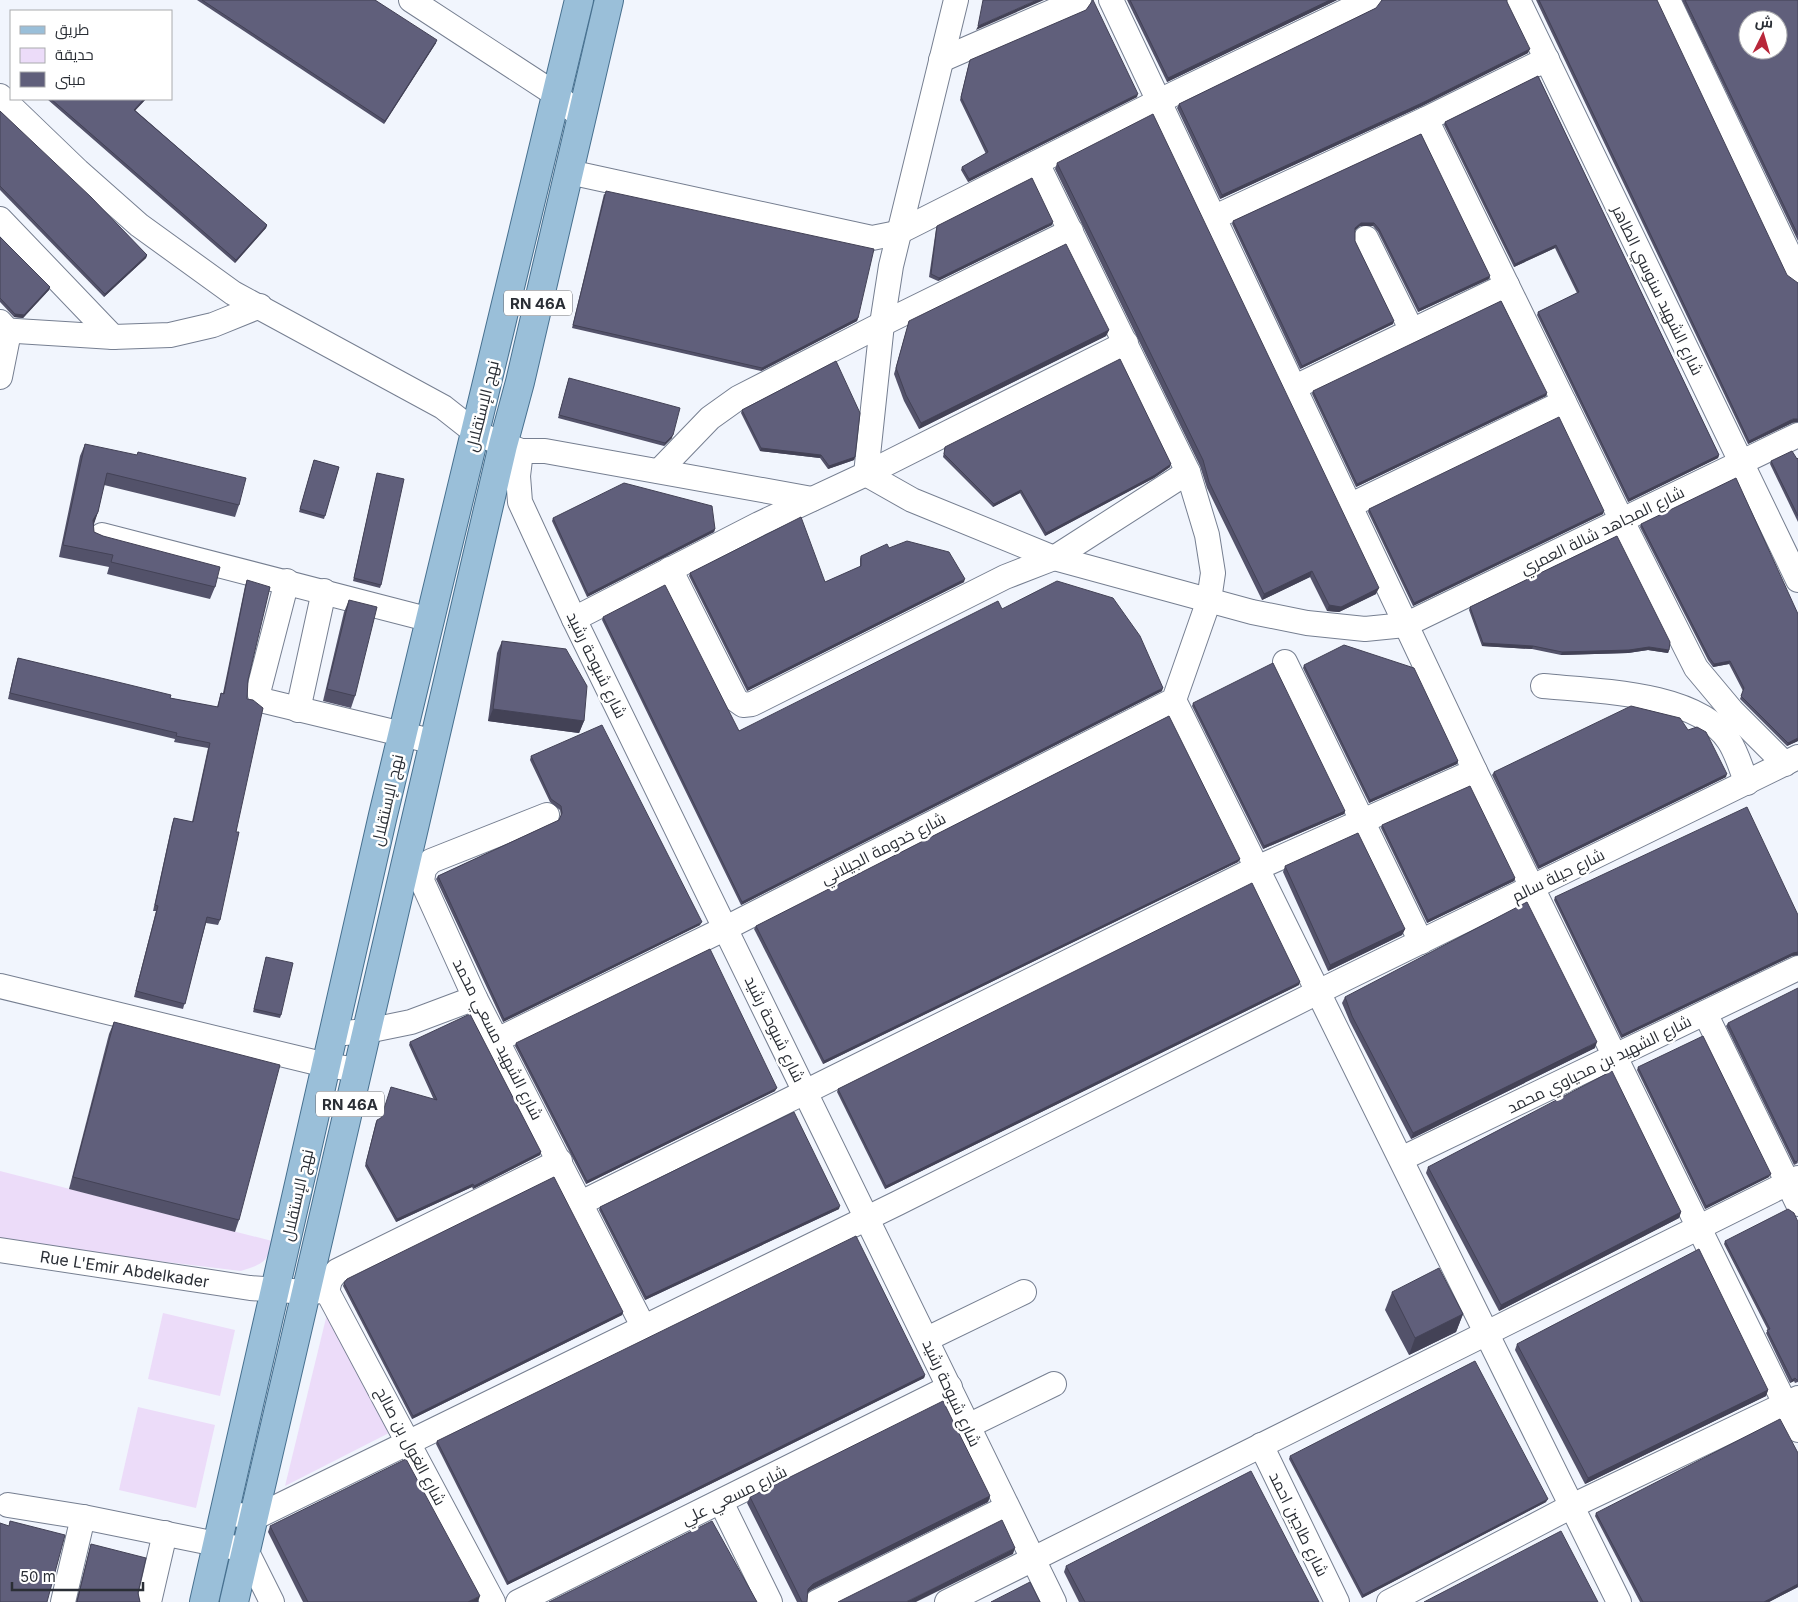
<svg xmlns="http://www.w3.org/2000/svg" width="1798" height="1602" font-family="Inter,Cairo,sans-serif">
<rect width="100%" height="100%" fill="#f1f5fd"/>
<g fill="#ecdcf9">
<path d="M0,1171L272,1241C268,1263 262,1264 241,1271L0,1242Z"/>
<polygon points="163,1313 235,1330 220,1396 148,1379"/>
<polygon points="327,1314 389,1433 285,1486"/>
<polygon points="138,1407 215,1425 196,1508 119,1490"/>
</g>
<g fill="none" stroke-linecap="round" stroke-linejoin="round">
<defs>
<g id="minor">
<polyline points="411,0 558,96 582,118"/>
<polyline points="956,0 891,266 882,324 866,474 912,500 1054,558 1252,612 1307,623 1365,629 1405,625 1798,435"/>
<polyline points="1111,0 1475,771 1798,1430"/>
<polyline points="1518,0 1798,580"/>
<polyline points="1668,0 1798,273"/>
<polyline points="941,60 1079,0"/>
<polyline points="0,96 78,171 139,225 233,293 443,407 476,433 521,451 545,451 812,499"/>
<polyline points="1426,119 1622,521 1696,668 1732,711 1785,764"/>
<polyline points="569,172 872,238 897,233 1159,101 1369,0"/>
<polyline points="1213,218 1426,119 1547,59"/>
<polyline points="0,219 113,337"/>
<polyline points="1366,238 1412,331"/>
<polyline points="0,322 9,332 0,377"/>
<polyline points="0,330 113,337 170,335 213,325 260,306"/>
<polyline points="1293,388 1507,285"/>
<polyline points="521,451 518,476 520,502 574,619 1054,1602"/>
<polyline points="659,471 710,418 738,398 882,324 1071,231"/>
<polyline points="1349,506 1564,402"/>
<polyline points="102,535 431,620"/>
<polyline points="670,569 736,700 743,705 752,704 1005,577 1054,558 1188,472"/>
<polyline points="287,581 259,689 260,695 265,701 435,742"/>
<polyline points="574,619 759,524 866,474 1126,343"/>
<polyline points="1285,662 1421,942"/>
<path d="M1543,686C1595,691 1698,692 1729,741C1737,753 1741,769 1747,783"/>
<polyline points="1174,700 1619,1602"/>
<polyline points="298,710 324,591"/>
<polyline points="547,815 431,861 424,869 422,881 475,998 644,1328"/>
<polyline points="0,986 326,1065 358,1070"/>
<polyline points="1705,1013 1798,1204"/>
<polyline points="333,1034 367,1031 411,1022 475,998"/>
<polyline points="497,1040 726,928 1174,700 1209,600 1213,573 1207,535 1188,472 1037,163"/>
<polyline points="1401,1159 1798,968"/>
<polyline points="581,1203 1257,868 1475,771"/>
<path id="s1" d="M0,1250L250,1288L306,1292L325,1291"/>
<polyline points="327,1291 493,1602"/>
<polyline points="327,1291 330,1280 337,1271 560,1161"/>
<polyline points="927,1339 1024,1292"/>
<polyline points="968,1426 1054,1384"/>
<polyline points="1261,1445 1337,1602"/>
<polyline points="721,1502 770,1602"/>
<polyline points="8,1505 83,1517 246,1550 272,1602"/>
<polyline points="225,1512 254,1518 898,1203 1318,992 1798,757"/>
<polyline points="63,1602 83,1517"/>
<polyline points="149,1602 165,1533"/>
<polyline points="518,1602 950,1387"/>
<polyline points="817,1602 1006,1508"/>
<polyline points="947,1602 1798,1178"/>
<polyline points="1389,1602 1572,1506 1798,1398"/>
</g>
<g id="major">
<polyline points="204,1602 383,815 579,0"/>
<polyline points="234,1602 503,445 520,382 609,0"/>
</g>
</defs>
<use href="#minor" stroke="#767f91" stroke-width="26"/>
<use href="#major" stroke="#47708f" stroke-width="30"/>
<use href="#minor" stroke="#fff" stroke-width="24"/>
<use href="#major" stroke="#9abfd9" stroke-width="28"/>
</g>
<g fill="#53526a">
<polygon points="197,0 375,0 436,43 384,124"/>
<polygon points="1127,0 1337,0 1167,82"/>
<polygon points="1536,0 1657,0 1792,423 1748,444"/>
<polygon points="1682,0 1798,0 1798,241"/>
<polygon points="1507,2 1528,53 1420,107 1220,199 1177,108 1179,104 1376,8"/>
<polygon points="969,63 1137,97 968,182 961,170 962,167 986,154 960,100"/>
<polygon points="1538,76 1719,455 1718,458 1628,502 1537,315 1538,312 1577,293 1555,248 1514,267 1444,125 1445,122"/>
<polygon points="47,99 146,99 135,110 267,225 266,228 235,263"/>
<polygon points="0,111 147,255 146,258 104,297 0,190"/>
<polygon points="1421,134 1489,279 1418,312 1378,232 1373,226 1360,226 1355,230 1355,241 1393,324 1300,369 1232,224 1233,221"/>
<polygon points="1057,163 1376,594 1339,612 1327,611 1310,577 1262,600 1207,488 1200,466 1055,169"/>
<polygon points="604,194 858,318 857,321 761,371 572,328"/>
<polygon points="1052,225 938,281 929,277 936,229 937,226"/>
<polygon points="0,237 50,287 49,290 23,318 14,317 0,302"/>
<polygon points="909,321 1109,330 1106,336 919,429 904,401 894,374"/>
<polygon points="569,378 672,438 664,446 558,418"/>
<polygon points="1313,391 1546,396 1356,487 1312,394"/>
<polygon points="742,410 855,457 854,460 828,469 820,458 760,451 741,413"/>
<polygon points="85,444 239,505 235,517 104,485 98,512 93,525 94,532 215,587 210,599 107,574 109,567 59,557 80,456"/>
<polygon points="945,447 1170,467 1154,478 1045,536 1020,493 993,507 943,457"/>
<polygon points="1798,458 1798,522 1770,464 1771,461"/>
<polygon points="314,460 339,467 324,519 299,512"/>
<polygon points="377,473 381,585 380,588 353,581"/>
<polygon points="1369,509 1603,514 1413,606 1368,512"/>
<polygon points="553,518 715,529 714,532 587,597 552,521"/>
<polygon points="1641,524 1798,614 1798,741 1787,746 1740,699 1743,691 1729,664 1713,667 1708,660 1640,527"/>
<polygon points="889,548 964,582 747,691 689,576 690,573 825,582 860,567 860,559 861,556"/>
<polygon points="247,580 248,680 236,832 220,920 218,925 206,923 183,1009 134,997 156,911 153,911 172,824 174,818 192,822 208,748 174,742 175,739 8,699 16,664 18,658 170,698 217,707 221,693 223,693 245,586"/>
<polygon points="349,600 355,696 351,708 323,701 344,612"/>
<polygon points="1470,607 1669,650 1668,653 1648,650 1628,653 1561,655 1532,649 1482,646 1469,610"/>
<polygon points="1002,609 1162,691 741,905 602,620 603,617 739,731"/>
<polygon points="502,641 584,721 579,733 488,721 497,653"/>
<polygon points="1304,665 1458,761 1457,764 1369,803 1303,668"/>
<polygon points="1193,703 1345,811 1344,814 1263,849 1192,706"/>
<polygon points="1688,730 1726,777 1538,869 1492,775 1494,772"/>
<polygon points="531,756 700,925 503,1022 436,879 438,876 559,820 561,816 560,810 550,802 530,760"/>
<polygon points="1382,825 1515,878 1514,881 1427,923 1381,828"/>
<polygon points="1240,859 1238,862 823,1064 754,929 756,926"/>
<polygon points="1285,866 1405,929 1402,935 1328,971 1283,872"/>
<polygon points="1555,897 1798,915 1798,955 1792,956 1621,1038 1554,900"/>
<polygon points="266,957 281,1015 280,1018 253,1012"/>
<polygon points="1299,985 885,1189 837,1092 838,1089"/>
<polygon points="1345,997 1595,1048 1411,1139 1350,1022 1342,1003"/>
<polygon points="114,1022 239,1220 235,1232 69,1189 109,1034"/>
<polygon points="1728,1023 1798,1163 1794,1165 1726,1026"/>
<polygon points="410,1042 541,1152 540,1155 473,1189 472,1187 396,1222 365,1166 376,1122 434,1100 409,1045"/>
<polygon points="516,1043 775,1091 586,1184 515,1046"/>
<polygon points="1638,1067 1769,1177 1705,1209 1637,1070"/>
<polygon points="1428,1167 1681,1212 1679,1218 1499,1311 1426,1173"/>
<polygon points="600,1207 839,1209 645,1300 599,1210"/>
<polygon points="1798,1222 1798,1382 1795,1383 1794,1381 1790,1383 1766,1333 1768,1330 1724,1244 1725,1241"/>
<polygon points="344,1283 623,1312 622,1315 412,1419 343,1286"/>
<polygon points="1392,1292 1463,1314 1456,1332 1409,1355 1385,1310"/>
<polygon points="1517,1344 1768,1390 1766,1396 1585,1484 1515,1350"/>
<polygon points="925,1375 924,1378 507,1585 436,1444 437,1441"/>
<polygon points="1798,1453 1798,1587 1769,1602 1640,1602 1595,1516 1596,1513"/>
<polygon points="1290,1456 1546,1502 1362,1598 1289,1459"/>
<polygon points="990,1496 988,1502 811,1590 807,1593 807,1602 797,1602 747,1503 750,1497"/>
<polygon points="270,1526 478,1602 303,1602 268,1532"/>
<polygon points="91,1544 138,1593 140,1602 76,1602"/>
<polygon points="1066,1566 1319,1602 1079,1602 1064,1572"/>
</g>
<g fill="#434256">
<polygon points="1037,0 1044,0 976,30 978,26"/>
<polygon points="1330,0 1337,0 1167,82 1168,78"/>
<polygon points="437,40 436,43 384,124 385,121"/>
<polygon points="1530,49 1528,53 1420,107 1220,199 1222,195"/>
<polygon points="1138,94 1137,97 968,182 969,179"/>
<polygon points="144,99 146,99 133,113 134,110"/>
<polygon points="1053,222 1052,225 938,281 939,278"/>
<polygon points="1361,223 1374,223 1373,226 1360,226 1354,231 1355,228"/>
<polygon points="267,225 266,228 235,263 236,260"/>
<polygon points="1556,245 1555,248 1514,267 1515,264"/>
<polygon points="147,255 146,258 104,297 105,294"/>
<polygon points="1490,276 1489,279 1418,312 1419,309"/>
<polygon points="50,287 49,290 23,318 14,317 15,314"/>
<polygon points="858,318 857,321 761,371 762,368"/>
<polygon points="1394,321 1393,324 1300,369 1302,366"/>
<polygon points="1109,330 1106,336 919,429 921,423"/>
<polygon points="1547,393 1546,396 1356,487 1357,484"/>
<polygon points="1793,419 1798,419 1798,422 1792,423 1748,444 1749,441"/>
<polygon points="673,435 672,438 664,446 665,443"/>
<polygon points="761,448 821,455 820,458 760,451"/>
<polygon points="1719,455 1718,458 1628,502 1629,499"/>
<polygon points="855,457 854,460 828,469 829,466"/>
<polygon points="1171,464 1170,467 1154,478 1045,536 1046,533"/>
<polygon points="1021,490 1020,493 993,507 994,504"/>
<polygon points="1604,511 1603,514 1413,606 1414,603"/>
<polygon points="98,512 94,524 89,532 93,520"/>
<polygon points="715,529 714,532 587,597 588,594"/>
<polygon points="1312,571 1310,577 1262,600 1264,594"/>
<polygon points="965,579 964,582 747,691 748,688"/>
<polygon points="1379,588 1376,594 1339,612 1327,611 1329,605"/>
<polygon points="1483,643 1533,646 1532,649 1482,646"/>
<polygon points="1649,647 1669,650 1668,653 1648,650 1628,653 1561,655 1562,652"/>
<polygon points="1730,661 1729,664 1713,667 1714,664"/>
<polygon points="1163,688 1162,691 741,905 742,902"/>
<polygon points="493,709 584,721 579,733 488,721"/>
<polygon points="1798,738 1798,741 1787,746 1788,743"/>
<polygon points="1458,761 1457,764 1369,803 1370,800"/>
<polygon points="1727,774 1726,777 1538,869 1539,866"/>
<polygon points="1345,811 1344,814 1263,849 1264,846"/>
<polygon points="1240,859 1238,862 823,1064 824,1061"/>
<polygon points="1515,878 1514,881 1427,923 1428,920"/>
<polygon points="702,922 700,925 503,1022 504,1019"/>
<polygon points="1405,929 1402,935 1328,971 1330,965"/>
<polygon points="1798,952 1798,955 1792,956 1621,1038 1622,1035 1793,953"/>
<polygon points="1300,982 1299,985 885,1189 886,1186"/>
<polygon points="1597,1042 1595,1048 1411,1139 1413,1133"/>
<polygon points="777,1088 775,1091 586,1184 587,1181"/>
<polygon points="541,1152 540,1155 473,1189 474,1186"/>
<polygon points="1771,1174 1769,1177 1705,1209 1706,1206"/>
<polygon points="473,1184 472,1187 396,1222 397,1219"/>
<polygon points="840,1206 839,1209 645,1300 646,1297"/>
<polygon points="1681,1212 1679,1218 1499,1311 1501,1305"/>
<polygon points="623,1312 622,1315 412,1419 413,1416"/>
<polygon points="1463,1314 1456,1332 1409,1355 1415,1338"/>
<polygon points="925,1375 924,1378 507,1585 508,1582"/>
<polygon points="1795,1378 1794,1381 1790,1383 1792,1380"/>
<polygon points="1768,1390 1766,1396 1585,1484 1588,1478"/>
<polygon points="990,1496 988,1502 811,1590 805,1595 808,1589 813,1584"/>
<polygon points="1548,1499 1546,1502 1362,1598 1363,1595"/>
<polygon points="1015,1548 1013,1554 916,1602 906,1602"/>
<polygon points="1798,1584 1798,1587 1769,1602 1764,1602"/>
<polygon points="480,1596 478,1602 468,1602"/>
</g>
<g fill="#605f7b" stroke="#434256" fill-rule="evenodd">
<polygon points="202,0 375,0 437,40 385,121"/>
<polygon points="983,0 1037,0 978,26"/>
<polygon points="1093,0 1138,94 969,179 962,167 988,152 961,97 970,60 1086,10"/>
<polygon points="1130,0 1330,0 1168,78"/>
<polygon points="1382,0 1507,0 1507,2 1530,49 1422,103 1222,195 1179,104 1376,8"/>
<polygon points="1539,0 1657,0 1787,275 1798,283 1798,419 1793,419 1749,441"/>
<path d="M1685,0H1798V235ZM1748,20H1778V50H1748Z"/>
<polygon points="1538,76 1719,455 1629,499 1538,312 1579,292 1556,245 1515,264 1445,122"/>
<polygon points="51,99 144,99 134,110 267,225 236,260"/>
<polygon points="0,111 91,197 147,255 105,294 0,186"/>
<polygon points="1153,114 1379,588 1341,607 1329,605 1312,571 1264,594 1209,482 1203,460 1057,163"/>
<polygon points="1421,134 1490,276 1419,309 1379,229 1374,223 1361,223 1355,228 1355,241 1394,321 1302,366 1233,221"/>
<polygon points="1032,178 1053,222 939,278 931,274 937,226"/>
<polygon points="606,191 874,249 858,318 762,368 573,325"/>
<polygon points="0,237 50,287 24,315 15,314 0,298"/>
<polygon points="1066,244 1109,330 921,423 906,395 896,368 909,321"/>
<polygon points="1501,301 1547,393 1357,484 1313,391"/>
<polygon points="1120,359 1171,464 1155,475 1046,533 1021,490 994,504 944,454 945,447"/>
<polygon points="836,361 860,413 855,457 829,466 821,455 761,448 742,410"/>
<polygon points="569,378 680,408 673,435 665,443 559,415"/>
<polygon points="1559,417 1604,511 1414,603 1369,509"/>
<polygon points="85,444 137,455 138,452 246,478 239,505 107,473 98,512 93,520 94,532 103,536 220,567 215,587 111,562 113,555 63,545"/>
<polygon points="1792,451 1797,459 1798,458 1798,516 1771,461"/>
<polygon points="314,460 339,467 325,516 300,509"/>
<polygon points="377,473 404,479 381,585 354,578"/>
<polygon points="1736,478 1798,614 1798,738 1788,743 1741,696 1744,688 1730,661 1714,664 1709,657 1641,524"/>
<polygon points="624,483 712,506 715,529 588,594 553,518"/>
<polygon points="801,517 825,582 861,566 861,556 887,544 889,548 907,541 949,552 965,579 748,688 690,573"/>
<polygon points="1617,536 1670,642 1669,650 1649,647 1629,650 1562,652 1533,646 1483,643 1470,607"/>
<polygon points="247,580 270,587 248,680 247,699 253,700 263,708 236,832 239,832 220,920 207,917 185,1004 136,991 158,906 155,905 174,818 193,822 210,743 176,736 177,733 10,693 18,658 130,685 171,695 170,698 218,707 221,693 224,694"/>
<polygon points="1057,581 1113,598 1140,636 1163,688 742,902 603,617 665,585 739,731 998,601 1002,609"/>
<polygon points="349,600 377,607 355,696 327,689"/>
<polygon points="502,641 566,649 587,686 584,721 493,709"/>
<polygon points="1344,645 1414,668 1458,761 1370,800 1304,665"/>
<polygon points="1273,663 1345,811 1264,846 1193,703"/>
<polygon points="1631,706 1680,718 1688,730 1697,727 1706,732 1727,774 1539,866 1494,772"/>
<polygon points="1169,716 1240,859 824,1061 756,926"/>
<polygon points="602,725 702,922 504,1019 438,876 559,820 562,813 561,806 551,799 531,756"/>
<polygon points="1470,786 1515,878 1428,920 1382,825"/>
<polygon points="1747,807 1798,915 1798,952 1793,953 1622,1035 1555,897"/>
<polygon points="1358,833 1405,929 1330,965 1285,866"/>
<polygon points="1252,883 1300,982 886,1186 838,1089"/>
<polygon points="1527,902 1597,1042 1413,1133 1352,1016 1345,997"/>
<polygon points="710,949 777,1088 587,1181 516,1043"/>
<polygon points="266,957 293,963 281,1015 254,1009"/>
<polygon points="1798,988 1798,1161 1795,1162 1728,1023"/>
<polygon points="470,1014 541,1152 474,1186 473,1184 397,1219 366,1163 377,1120 381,1118 391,1087 437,1100 410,1042"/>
<polygon points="114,1022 280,1065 239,1220 73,1177"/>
<polygon points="1703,1036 1771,1174 1706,1206 1638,1067"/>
<polygon points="1612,1071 1681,1212 1501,1305 1428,1167"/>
<polygon points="794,1112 840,1206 646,1297 600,1207"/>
<polygon points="554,1177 623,1312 413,1416 344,1283 347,1279"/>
<polygon points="1788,1209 1794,1213 1798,1222 1798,1380 1797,1380 1795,1378 1792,1380 1767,1330 1770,1329 1725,1241"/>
<polygon points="856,1236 925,1375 508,1582 437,1441"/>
<polygon points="1699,1249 1768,1390 1588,1478 1517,1344"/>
<polygon points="1439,1268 1463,1314 1415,1338 1392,1292"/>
<polygon points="1475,1361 1548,1499 1363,1595 1290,1456"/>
<polygon points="943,1401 990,1496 813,1584 808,1589 807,1602 802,1602 750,1497"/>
<polygon points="1780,1419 1798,1453 1798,1584 1764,1602 1643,1602 1596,1513"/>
<polygon points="406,1459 480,1596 468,1602 308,1602 270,1526"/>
<polygon points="1251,1471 1319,1602 1085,1602 1066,1566"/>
<polygon points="1002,1520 1015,1548 906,1602 838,1602"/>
<polygon points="10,1521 65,1535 47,1602 0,1602 0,1523 9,1526"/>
<polygon points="712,1521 757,1602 549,1602"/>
<polygon points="1561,1531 1598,1602 1424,1602"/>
<polygon points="91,1544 146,1558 138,1593 140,1602 77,1602"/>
<polygon points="1030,1582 1040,1602 991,1602"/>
</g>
<g text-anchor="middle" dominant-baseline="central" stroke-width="5" stroke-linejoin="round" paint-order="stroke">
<g fill="#fff" stroke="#6a6d72" stroke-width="1">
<rect x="504" y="290.5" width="68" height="25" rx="4"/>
<rect x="316" y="1091.5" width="68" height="25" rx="4"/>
</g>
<g font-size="15" font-weight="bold" fill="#2a2e35">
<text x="538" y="303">RN 46A</text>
<text x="350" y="1104">RN 46A</text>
</g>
<g font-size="16" fill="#2a2e35" stroke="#fff">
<text transform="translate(1658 290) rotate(64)">شارع الشهيد سنوسي الطاهر</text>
<text transform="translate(482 406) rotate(-76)">نهج الإستقلال</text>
<text transform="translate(1602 530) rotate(-26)">شارع المجاهد شالة العمري</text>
<text transform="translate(597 665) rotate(64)">شارع شبوحة رشيد</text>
<text transform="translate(387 800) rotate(-77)">نهج الإستقلال</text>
<text transform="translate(883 848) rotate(-27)">شارع خدومة الجيلاني</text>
<text transform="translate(1558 875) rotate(-26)">شارع حيلة سالم</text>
<text transform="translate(775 1029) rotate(64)">شارع شبوحة رشيد</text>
<text transform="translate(498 1039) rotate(63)">شارع الشهيد مسعي محمد</text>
<text transform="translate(1599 1064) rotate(-26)">شارع الشهيد بن محياوي محمد</text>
<text transform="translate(297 1195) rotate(-77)">نهج الإستقلال</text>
<text stroke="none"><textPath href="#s1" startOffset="126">Rue L'Emir Abdelkader</textPath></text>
<text transform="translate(952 1393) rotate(65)">شارع شبوحة رشيد</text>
<text transform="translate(411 1446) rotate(62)">شارع الغول بن صالح</text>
<text transform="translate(734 1495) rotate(-26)">شارع مسعي علي</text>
<text transform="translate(1299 1524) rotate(64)">شارع طاجين احمد</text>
</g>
</g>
<rect x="10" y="10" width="162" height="90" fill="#ffffff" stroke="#aaabae"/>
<rect x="20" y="26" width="25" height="8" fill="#9abfd9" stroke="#aaabae"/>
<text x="55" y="35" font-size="15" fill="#2a2e35">طريق</text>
<rect x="20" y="48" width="25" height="15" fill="#ecdcf9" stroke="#aaabae"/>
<text x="55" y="60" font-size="15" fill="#2a2e35">حديقة</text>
<rect x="20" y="72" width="25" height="15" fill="#605f7b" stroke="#aaabae"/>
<text x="55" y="85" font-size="15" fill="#2a2e35">مبنى</text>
<g transform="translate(1763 35) rotate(5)"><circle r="24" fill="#ffffff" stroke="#aaabae"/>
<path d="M0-4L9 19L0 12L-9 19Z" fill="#b8273a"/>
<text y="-8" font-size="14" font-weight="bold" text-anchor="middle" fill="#2a2e35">ش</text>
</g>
<path d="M12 1582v8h131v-8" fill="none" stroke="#2a2e35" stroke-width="2.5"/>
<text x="20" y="1582" font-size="15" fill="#2a2e35" stroke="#ffffff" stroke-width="4" paint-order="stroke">50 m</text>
</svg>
